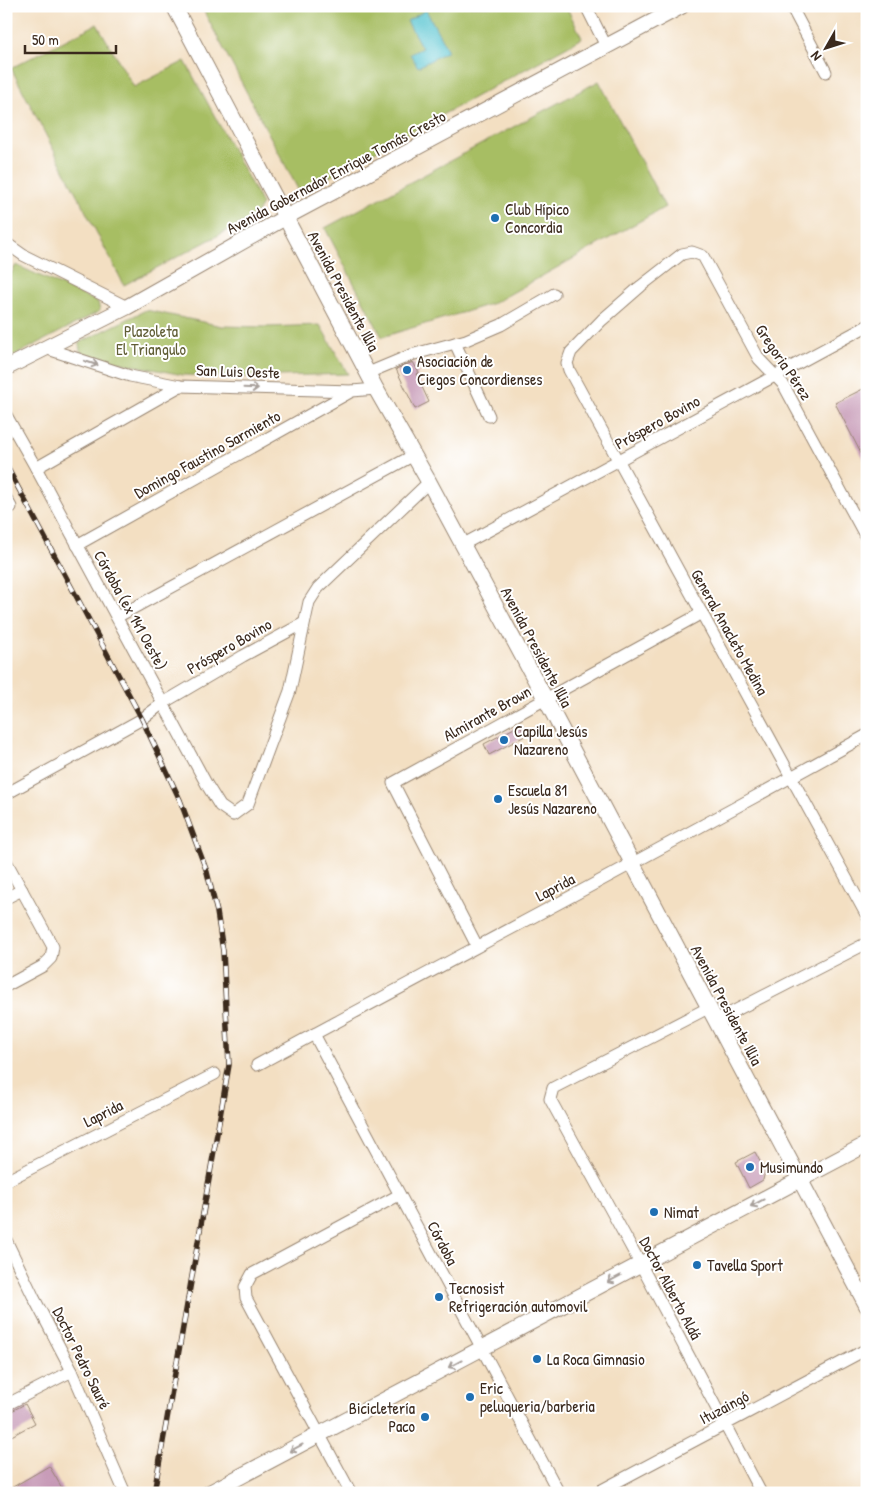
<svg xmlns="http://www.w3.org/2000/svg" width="873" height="1499" font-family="'Patrick Hand',sans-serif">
<rect width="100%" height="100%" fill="#fff"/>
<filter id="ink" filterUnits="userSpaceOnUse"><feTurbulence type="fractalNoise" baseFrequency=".02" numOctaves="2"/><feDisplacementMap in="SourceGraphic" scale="10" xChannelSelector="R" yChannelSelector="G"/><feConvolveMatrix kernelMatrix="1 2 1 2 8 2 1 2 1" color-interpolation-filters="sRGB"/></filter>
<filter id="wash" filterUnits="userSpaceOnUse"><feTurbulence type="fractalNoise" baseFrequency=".0096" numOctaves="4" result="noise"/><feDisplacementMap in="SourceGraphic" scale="20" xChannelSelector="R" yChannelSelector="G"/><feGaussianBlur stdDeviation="1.12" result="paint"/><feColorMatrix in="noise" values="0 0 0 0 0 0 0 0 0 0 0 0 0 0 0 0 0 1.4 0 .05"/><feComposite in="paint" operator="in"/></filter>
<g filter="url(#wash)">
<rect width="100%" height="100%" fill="#f3dfc2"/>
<g fill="#a7be63" stroke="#717440">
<polygon points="201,6 566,6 582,38 300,193"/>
<polygon points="97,24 134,87 185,61 262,204 255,216 124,285 11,68"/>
<polygon points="599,81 665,207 494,303 382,337 325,228"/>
<polygon points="16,265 98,302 100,311 6,360 6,282"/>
<polygon points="146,310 222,326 267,327 320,325 348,374 246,377 183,375 86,356 80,351 79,343"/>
</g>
<polygon fill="#57c4d0" stroke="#497777" points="426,10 448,51 418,67 410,54 422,48 407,21"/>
<g id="blocks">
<g fill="#c699b6">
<polygon points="413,362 419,373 416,374 429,402 415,409 396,369"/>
<polygon points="867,387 867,465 835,403"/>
<polygon points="520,725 525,736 489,755 484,744"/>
<polygon points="755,1152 765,1171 763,1180 749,1188 736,1162"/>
<polygon points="25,1404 35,1423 6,1439 6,1414"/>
<polygon points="49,1466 65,1493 6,1493 6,1491"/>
</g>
</g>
</g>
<g filter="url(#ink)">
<use href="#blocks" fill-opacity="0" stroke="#978470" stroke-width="1"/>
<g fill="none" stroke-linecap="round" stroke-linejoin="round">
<defs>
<g id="street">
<polyline points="586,6 606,46"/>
<polyline points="791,6 826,72"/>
<polyline points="6,243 23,255 127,307"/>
<polyline points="455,343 489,416"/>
<polyline points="45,348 130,376 180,386 352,391 376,389"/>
<polyline points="368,373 411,355 466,340 501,325 554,294"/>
<polyline points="6,415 36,468 207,785 220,806 233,815 248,804 290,691 309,602 318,588 429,482"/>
<polyline points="36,468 180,386"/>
<polyline points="6,498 11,507"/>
<polyline points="867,539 783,384 759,359 703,256 692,252 682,254 641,286 602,320 571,352 567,363 569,370 867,916"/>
<polyline points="77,545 352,391"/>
<polyline points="462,545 867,326"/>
<polyline points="117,617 414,455"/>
<polyline points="6,794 142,719 163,703 243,656 304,623"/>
<polyline points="6,861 53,947 51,958 43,966 6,986"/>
<polyline points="6,898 22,890"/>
<polyline points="477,946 393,783 702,613"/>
<polyline points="708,1008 553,1088 550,1099 641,1265 761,1493"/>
<polyline points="715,1021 867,943"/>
<polyline points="314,1034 559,1493"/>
<path d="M257,1065C460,955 665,848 867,735"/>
<polyline points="6,1181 215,1074"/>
<polyline points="6,1240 34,1298 72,1371 125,1493"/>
<polyline points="6,1405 72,1371"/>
<polyline points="351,1493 246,1298 245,1287 252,1274 399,1195"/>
<polyline points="596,1493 867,1349"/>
</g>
<g id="secondary">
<polyline points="174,6 376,389 429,482 546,700 867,1306"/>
<polyline points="6,368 127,307 286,217 682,6"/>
<polyline points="209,1493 867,1144"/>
</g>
</defs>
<use href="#street" stroke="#978470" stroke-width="13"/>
<use href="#secondary" stroke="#978470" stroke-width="17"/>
<use href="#street" stroke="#fff" stroke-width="11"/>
<use href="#secondary" stroke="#fff" stroke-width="15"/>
<defs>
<polyline id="rail" points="6,465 142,719 180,800 207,872 217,912 223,951 229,1065 154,1493"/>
</defs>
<use href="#rail" stroke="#3b2a1e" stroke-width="5.5"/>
<use href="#rail" stroke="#fff" stroke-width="4" stroke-dasharray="11" stroke-linecap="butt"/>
</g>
<defs><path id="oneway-shaft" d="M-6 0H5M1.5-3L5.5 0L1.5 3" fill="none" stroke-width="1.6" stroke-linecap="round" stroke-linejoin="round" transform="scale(1.25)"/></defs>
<g stroke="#a79f9a">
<use href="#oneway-shaft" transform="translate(91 363) rotate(18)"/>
<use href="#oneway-shaft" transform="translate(251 388) rotate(2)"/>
<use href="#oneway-shaft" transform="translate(757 1203) rotate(152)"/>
<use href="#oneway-shaft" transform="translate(614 1279) rotate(152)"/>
<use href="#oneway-shaft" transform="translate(455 1364) rotate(152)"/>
<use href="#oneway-shaft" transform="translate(296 1448) rotate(152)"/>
</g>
</g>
<g fill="#1f6fb2" stroke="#fff" stroke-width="2">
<circle cx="495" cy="218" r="5"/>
<circle cx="407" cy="370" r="5"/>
<circle cx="504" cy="740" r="5"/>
<circle cx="498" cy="799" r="5"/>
<circle cx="750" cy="1167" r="5"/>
<circle cx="654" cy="1212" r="5"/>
<circle cx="697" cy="1265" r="5"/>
<circle cx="439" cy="1297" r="5"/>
<circle cx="537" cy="1359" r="5"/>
<circle cx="470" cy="1397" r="5"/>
<circle cx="425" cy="1417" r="5"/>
</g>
<g text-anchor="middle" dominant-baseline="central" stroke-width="4" stroke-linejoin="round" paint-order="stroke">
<g font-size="16" fill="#3b2a1e" stroke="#fff">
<text transform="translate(336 172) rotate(-28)">Avenida Gobernador Enrique Tomás Cresto</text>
<text transform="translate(344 291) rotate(62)">Avenida Presidente Illia</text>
<text transform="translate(784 362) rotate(56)">Gregoria Pérez</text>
<text transform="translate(238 371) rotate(2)">San Luis Oeste</text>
<text transform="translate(657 422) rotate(-29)">Próspero Bovino</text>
<text transform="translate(207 454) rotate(-29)">Domingo Faustino Sarmiento</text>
<text transform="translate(131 610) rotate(61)">Córdoba (ex 141 Oeste)</text>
<text transform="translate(730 632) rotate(61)">General Anacleto Medina</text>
<text transform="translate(229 646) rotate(-30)">Próspero Bovino</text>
<text transform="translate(537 647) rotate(62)">Avenida Presidente Illia</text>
<text transform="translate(487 713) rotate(-29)">Almirante Brown</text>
<text transform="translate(555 887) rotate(-28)">Laprida</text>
<text transform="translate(727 1005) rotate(62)">Avenida Presidente Illia</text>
<text transform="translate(103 1113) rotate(-27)">Laprida</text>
<text transform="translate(443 1243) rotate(62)">Córdoba</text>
<text transform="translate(671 1288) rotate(62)">Doctor Alberto Aldá</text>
<text transform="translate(82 1358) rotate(64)">Doctor Pedro Sauré</text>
<text transform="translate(724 1407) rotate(-28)">Ituzaingó</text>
</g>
<g font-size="16" fill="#3b2a1e" stroke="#fff" text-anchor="start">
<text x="505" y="209">Club Hípico<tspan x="505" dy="18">Concordia</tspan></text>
<text x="417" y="361">Asociación de<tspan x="417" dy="18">Ciegos Concordienses</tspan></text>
<text x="514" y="731">Capilla Jesús<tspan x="514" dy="18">Nazareno</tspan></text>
<text x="508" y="790">Escuela 81<tspan x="508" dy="18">Jesús Nazareno</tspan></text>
<text x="760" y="1167">Musimundo</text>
<text x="664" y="1212">Nimat</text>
<text x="707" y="1265">Tavella Sport</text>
<text x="449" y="1288">Tecnosist<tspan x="449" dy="18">Refrigeración automovil</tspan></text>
<text x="547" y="1359">La Roca Gimnasio</text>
<text x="480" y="1388">Eric<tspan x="480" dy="18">peluqueria/barberia</tspan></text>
<text x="415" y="1408" text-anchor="end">Bicicletería<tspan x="415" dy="18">Paco</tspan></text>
</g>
<g font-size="16" fill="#615e36" stroke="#fff">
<text x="151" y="331">Plazoleta<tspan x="151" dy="18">El Triangulo</tspan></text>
</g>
</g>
<rect width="873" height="1499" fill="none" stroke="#fff" stroke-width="25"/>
<g transform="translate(826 48) rotate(231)" stroke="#ffffff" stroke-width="4" paint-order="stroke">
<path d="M0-4L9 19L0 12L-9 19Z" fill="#3b2a1e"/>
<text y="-8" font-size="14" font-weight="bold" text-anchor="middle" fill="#3b2a1e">N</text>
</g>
<path d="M25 45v8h91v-8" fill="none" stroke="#3b2a1e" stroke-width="2.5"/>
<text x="32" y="45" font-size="15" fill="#3b2a1e" stroke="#ffffff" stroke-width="4" paint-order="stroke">50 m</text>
</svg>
